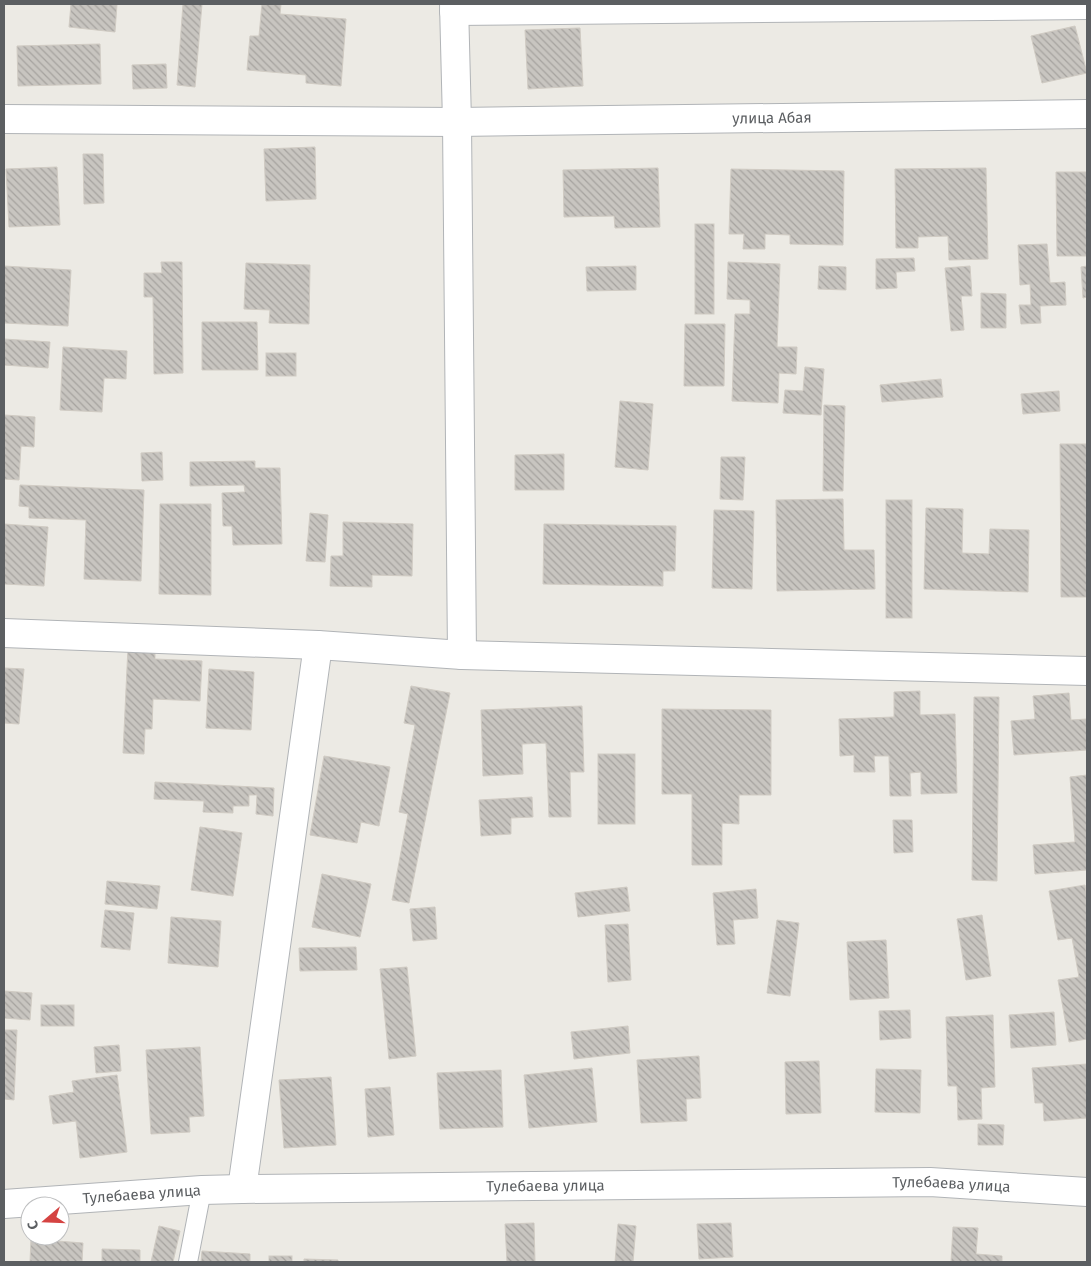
<svg xmlns="http://www.w3.org/2000/svg" width="1091" height="1266" font-family="'Fira Sans',sans-serif">
<defs>
<pattern id="building-back-hatch" width="6" height="6" patternUnits="userSpaceOnUse" patternTransform="scale(1.25)"><rect width="6" height="6" fill="#c8c5c0"/><path d="M-1 5l2 2M0 0l6 6M5-1l2 2" fill="none" stroke="#a6a39f"/></pattern>
</defs>
<rect width="100%" height="100%" fill="#eceae4"/>
<g fill="url(#building-back-hatch)" stroke="#d0cbc3">
<polygon points="71,4 117,4 115,32 69,27"/>
<polygon points="183,4 202,4 195,87 177,85"/>
<polygon points="262,4 281,4 280,14 346,19 341,86 306,83 306,75 247,70 250,36 259,36"/>
<polygon points="1075,26 1087,73 1042,83 1031,36"/>
<polygon points="580,28 583,86 528,89 525,30"/>
<polygon points="100,44 101,84 18,86 17,46"/>
<polygon points="166,64 167,88 133,89 132,65"/>
<polygon points="315,147 316,199 266,201 264,149"/>
<polygon points="83,154 103,154 104,203 84,204"/>
<polygon points="57,167 60,225 9,227 6,169"/>
<polygon points="658,168 660,227 615,228 614,216 564,217 563,170"/>
<polygon points="986,168 988,259 949,260 948,236 918,237 918,248 896,248 895,169"/>
<polygon points="731,169 844,171 843,245 790,244 790,235 765,234 765,249 743,249 744,234 729,234"/>
<polygon points="1056,172 1087,172 1087,256 1057,256"/>
<rect x="695" y="224" width="19" height="90"/>
<polygon points="1047,244 1050,283 1065,282 1066,305 1040,306 1041,323 1021,324 1019,305 1031,305 1030,284 1020,285 1018,245"/>
<polygon points="914,258 915,271 896,272 897,288 876,289 876,259"/>
<polygon points="161,262 182,262 183,373 154,374 153,297 144,297 144,273 162,273"/>
<polygon points="728,262 780,264 777,347 797,347 796,374 779,373 778,403 732,401 735,314 750,314 750,300 727,299"/>
<polygon points="246,263 310,265 309,324 269,323 270,310 244,309"/>
<polygon points="4,266 71,270 68,326 4,323"/>
<polygon points="636,266 636,290 587,291 586,267"/>
<polygon points="819,266 846,267 846,290 818,289"/>
<polygon points="970,266 972,296 961,296 964,330 951,331 945,268"/>
<polygon points="1087,266 1087,297 1083,298 1081,267"/>
<polygon points="981,293 1006,294 1006,328 981,328"/>
<polygon points="202,322 257,322 258,370 202,370"/>
<polygon points="685,324 725,324 724,386 684,386"/>
<polygon points="4,339 50,342 48,368 4,365"/>
<polygon points="63,347 127,351 126,379 104,378 102,412 60,410"/>
<rect x="266" y="353" width="30" height="23"/>
<polygon points="805,367 824,369 821,415 783,413 785,390 803,391"/>
<polygon points="941,379 943,397 882,402 880,385"/>
<polygon points="1059,391 1060,411 1023,414 1021,394"/>
<polygon points="620,401 653,404 648,470 615,467"/>
<polygon points="824,405 845,406 843,491 823,491"/>
<polygon points="4,415 35,417 34,447 21,446 19,480 4,479"/>
<polygon points="1060,444 1087,444 1087,597 1061,597"/>
<polygon points="162,452 163,480 142,481 141,453"/>
<polygon points="564,454 564,490 515,490 515,455"/>
<polygon points="721,457 745,457 743,500 720,499"/>
<polygon points="255,461 255,468 280,468 282,544 233,545 232,526 223,526 222,493 245,492 244,485 190,486 190,462"/>
<polygon points="20,485 144,490 141,581 84,579 86,520 29,518 29,507 19,506"/>
<polygon points="843,499 844,550 874,550 875,589 777,591 776,500"/>
<rect x="886" y="500" width="26" height="118"/>
<polygon points="160,504 211,504 211,595 159,594"/>
<polygon points="926,508 963,509 962,553 989,554 990,529 1029,530 1028,592 924,589"/>
<polygon points="714,510 754,511 752,589 712,588"/>
<polygon points="310,513 328,515 325,562 306,561"/>
<polygon points="343,522 413,524 412,576 372,575 372,587 330,586 331,556 343,556"/>
<polygon points="4,524 48,527 44,586 4,584"/>
<polygon points="544,524 676,526 675,571 663,571 663,586 543,584"/>
<polygon points="128,647 155,649 155,659 202,661 200,701 153,699 152,729 145,729 144,754 123,753"/>
<polygon points="4,668 24,669 19,724 4,723"/>
<polygon points="209,669 254,672 251,730 206,728"/>
<polygon points="411,686 450,693 409,903 392,900 408,814 399,812 415,725 404,723"/>
<polygon points="920,691 920,715 955,714 957,793 921,794 921,772 910,773 911,796 890,796 889,756 874,756 875,772 854,772 854,755 840,756 839,719 894,717 894,692"/>
<polygon points="1069,693 1071,720 1087,719 1087,750 1014,755 1011,721 1035,719 1033,696"/>
<polygon points="974,697 999,697 997,881 972,880"/>
<polygon points="582,706 584,772 570,772 571,817 549,817 546,743 522,744 523,774 483,776 481,710"/>
<polygon points="662,709 771,710 771,795 739,795 739,824 722,823 722,865 692,865 692,794 662,794"/>
<rect x="598" y="754" width="37" height="70"/>
<polygon points="324,756 390,767 379,826 361,822 357,843 310,835"/>
<polygon points="1087,775 1087,870 1035,874 1033,845 1075,842 1070,777"/>
<polygon points="155,782 274,788 273,816 256,814 257,795 249,795 249,806 233,806 233,813 203,812 204,801 154,799"/>
<polygon points="532,797 533,817 511,818 511,834 481,836 479,800"/>
<polygon points="893,820 912,820 913,852 894,853"/>
<polygon points="200,827 242,833 233,896 191,890"/>
<polygon points="322,874 371,884 360,937 312,927"/>
<polygon points="107,881 160,886 157,909 105,904"/>
<polygon points="1085,885 1087,899 1087,1039 1069,1042 1058,980 1079,977 1072,938 1058,940 1049,891"/>
<polygon points="627,887 630,911 578,917 575,893"/>
<polygon points="756,889 758,918 733,920 735,944 717,945 713,893"/>
<polygon points="435,907 437,939 413,941 410,909"/>
<polygon points="105,910 134,913 130,950 101,947"/>
<polygon points="982,915 991,976 966,980 957,919"/>
<polygon points="171,917 221,921 218,967 168,963"/>
<polygon points="777,920 799,923 790,996 767,993"/>
<polygon points="628,924 631,980 608,982 605,925"/>
<polygon points="886,940 889,998 850,1000 847,942"/>
<polygon points="356,947 357,970 300,971 299,948"/>
<polygon points="407,967 416,1056 389,1059 380,969"/>
<polygon points="4,991 32,993 30,1020 4,1018"/>
<rect x="41" y="1005" width="33" height="21"/>
<polygon points="910,1010 911,1038 880,1040 879,1011"/>
<polygon points="1054,1012 1056,1045 1011,1048 1009,1015"/>
<polygon points="993,1015 995,1087 981,1088 982,1119 958,1120 957,1086 948,1086 946,1017"/>
<polygon points="628,1026 630,1053 574,1059 571,1032"/>
<polygon points="4,1030 17,1030 14,1100 4,1099"/>
<polygon points="119,1045 121,1071 96,1073 94,1047"/>
<polygon points="200,1047 204,1116 189,1117 190,1132 151,1134 146,1050"/>
<polygon points="699,1056 701,1098 686,1099 687,1121 641,1123 637,1060"/>
<polygon points="819,1061 821,1113 786,1114 785,1062"/>
<polygon points="1087,1064 1087,1118 1044,1121 1043,1103 1035,1103 1032,1068"/>
<polygon points="592,1068 597,1122 529,1128 524,1075"/>
<polygon points="876,1069 921,1070 920,1113 875,1112"/>
<polygon points="501,1070 503,1127 440,1129 437,1073"/>
<polygon points="117,1075 127,1152 80,1158 76,1121 53,1124 49,1096 74,1092 72,1081"/>
<polygon points="331,1077 336,1145 284,1148 279,1080"/>
<polygon points="390,1087 394,1135 368,1137 365,1089"/>
<polygon points="978,1124 1004,1125 1003,1145 978,1145"/>
<polygon points="534,1223 535,1262 507,1262 505,1224"/>
<polygon points="731,1223 733,1257 699,1259 697,1224"/>
<polygon points="618,1224 636,1226 633,1262 615,1262"/>
<polygon points="159,1226 180,1231 173,1262 151,1262"/>
<polygon points="953,1227 978,1228 976,1254 1002,1256 1002,1262 951,1262"/>
<polygon points="31,1239 83,1243 82,1262 30,1262"/>
<polygon points="102,1249 140,1250 140,1262 102,1262"/>
<polygon points="202,1251 250,1254 250,1262 201,1262"/>
<rect x="269" y="1256" width="23" height="6"/>
<polygon points="304,1259 338,1260 338,1262 304,1262"/>
</g>
<g fill="none" stroke-linecap="round" stroke-linejoin="round">
<defs>
<polyline id="lane" points="188,1262 202,1190"/>
<g id="street">
<polyline points="454,4 457,122 462,655"/>
<polyline points="454,11 1087,5"/>
<path id="s1" d="M4,119L457,122L1087,114"/>
<polyline points="4,633 318,645 462,655 1087,671"/>
<polyline points="242,1189 318,645"/>
<path id="s2" d="M4,1204L202,1190L242,1189L930,1182L1087,1192"/>
</g>
</defs>
<use href="#lane" stroke="#b1b4b7" stroke-width="20"/>
<use href="#street" stroke="#b1b4b7" stroke-width="30"/>
<use href="#lane" stroke="#fff" stroke-width="18"/>
<use href="#street" stroke="#fff" stroke-width="28"/>
</g>
<g text-anchor="middle" dominant-baseline="central" stroke-width="5" stroke-linejoin="round" paint-order="stroke">
<g font-size="15" fill="#5c5f62" stroke="#fff">
<text stroke="none"><textPath href="#s1" startOffset="768">улица Абая</textPath></text>
<text stroke="none"><textPath href="#s2" startOffset="948">Тулебаева улица</textPath></text>
<text stroke="none"><textPath href="#s2" startOffset="542">Тулебаева улица</textPath></text>
<text stroke="none"><textPath href="#s2" startOffset="138">Тулебаева улица</textPath></text>
</g>
</g>
<rect width="1091" height="1266" fill="none" stroke="#5c5f62" stroke-width="10"/>
<g transform="translate(45 1221) rotate(251)"><circle r="24" fill="#ffffff" stroke="#bebfc0"/>
<path d="M0-4L9 19L0 12L-9 19Z" fill="#d54342"/>
<text y="-8" font-size="14" font-weight="bold" text-anchor="middle" fill="#5c5f62">С</text>
</g>
</svg>
